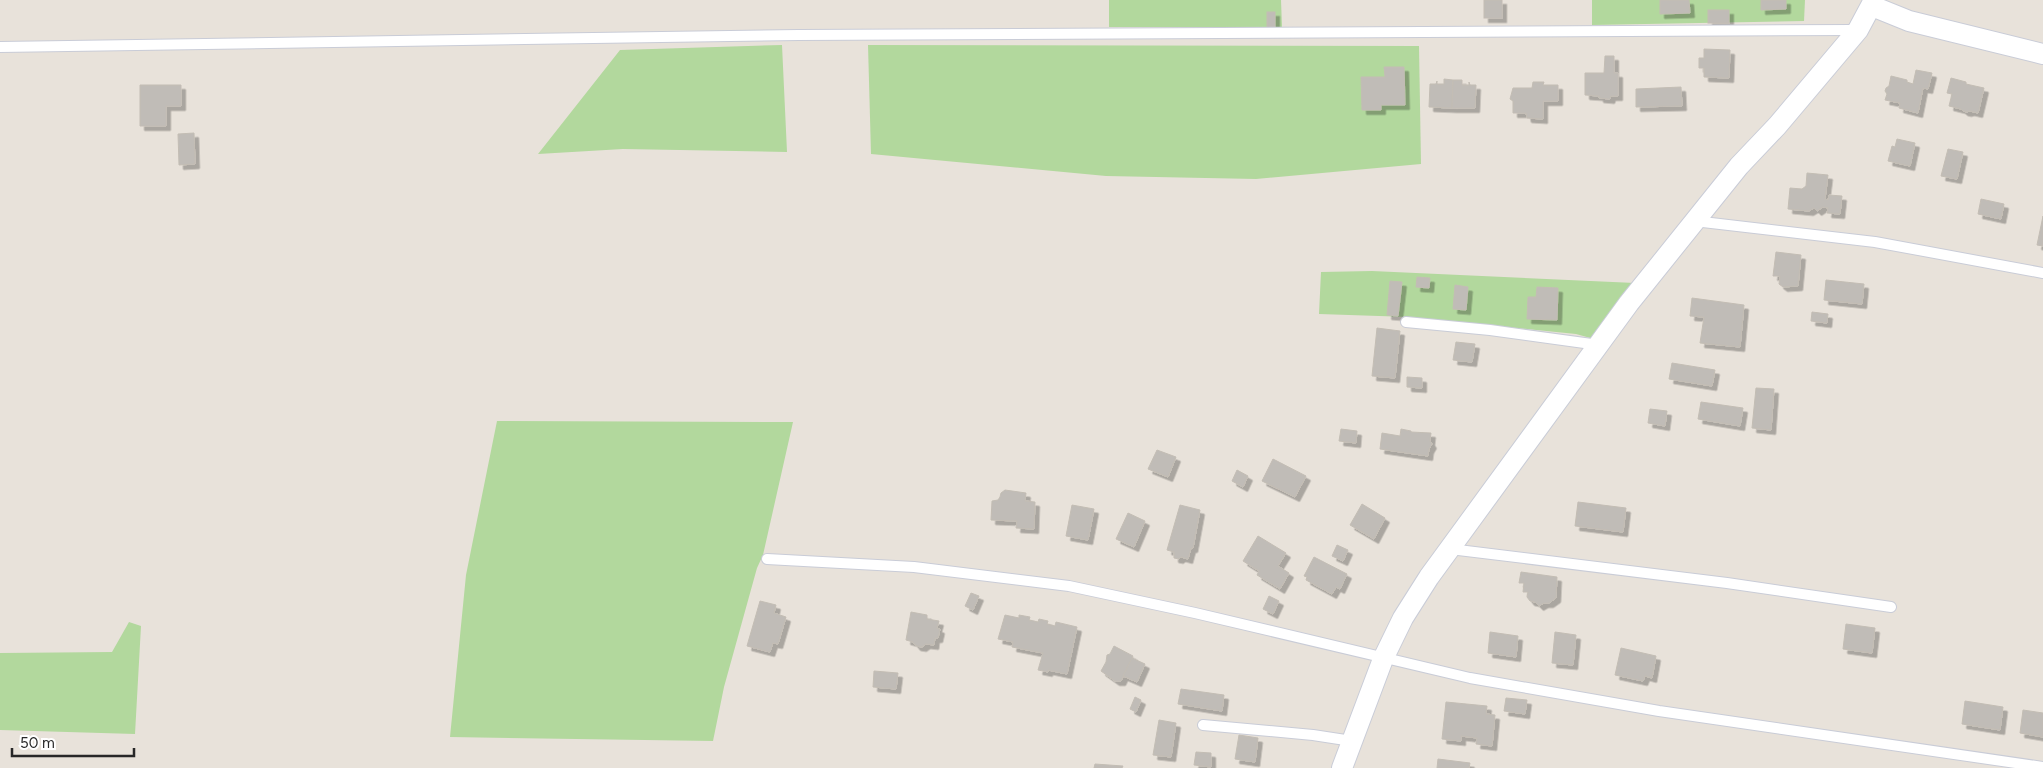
<svg xmlns="http://www.w3.org/2000/svg" width="2043" height="768" font-family="Figtree,sans-serif">
<defs>
<filter id="shadow"><feDropShadow dx="4.5" dy="4.5" stdDeviation="0" flood-color="#0004"/></filter>
</defs>
<rect width="100%" height="100%" fill="#e8e2da"/>
<g fill="#b2d89d">
<polygon points="1109,0 1281,0 1282,27 1109,27"/>
<polygon points="1592,0 1805,0 1804,21 1592,25"/>
<polygon points="782,45 787,152 623,149 538,154 620,50"/>
<polygon points="868,45 1419,46 1421,164 1256,179 1106,176 871,154"/>
<polygon points="1372,271 1635,283 1594,339 1576,334 1409,317 1319,314 1321,272"/>
<polygon points="497,421 793,422 763,555 757,568 724,687 713,741 450,737 466,575"/>
<polygon points="129,622 141,626 135,734 0,730 0,653 112,652"/>
</g>
<g fill="#c0bcb7" stroke="#c3bdb4" filter="url(#shadow)">
<rect x="1484" y="0" width="18" height="18"/>
<polygon points="1660,0 1689,0 1690,13 1660,14"/>
<polygon points="1761,0 1786,0 1786,9 1761,10"/>
<rect x="1708" y="10" width="21" height="13"/>
<rect x="1267" y="12" width="8" height="15"/>
<polygon points="1704,49 1730,50 1729,78 1704,77 1704,68 1699,68 1699,58 1704,58"/>
<polygon points="1605,56 1614,56 1614,73 1618,73 1618,96 1611,96 1610,99 1599,98 1599,96 1585,95 1585,73 1604,73"/>
<polygon points="1384,67 1404,67 1405,105 1381,105 1381,110 1362,110 1361,77 1385,77"/>
<polygon points="1916,70 1932,73 1928,89 1923,88 1918,113 1899,108 1900,103 1885,100 1887,94 1885,91 1886,88 1889,86 1891,76 1907,80 1907,82 1913,84"/>
<polygon points="1951,78 1966,82 1966,84 1984,88 1978,113 1970,111 1967,112 1963,111 1961,109 1949,106 1952,94 1947,93"/>
<polygon points="1444,79 1453,80 1452,108 1429,107 1430,84 1436,84 1437,81 1437,84 1444,84"/>
<polygon points="1453,80 1462,80 1462,85 1469,85 1469,82 1470,85 1476,85 1475,108 1452,108"/>
<polygon points="1533,82 1544,82 1543,85 1558,85 1558,101 1543,101 1543,119 1527,118 1526,113 1513,113 1513,101 1510,99 1513,88 1532,88"/>
<polygon points="140,85 181,85 181,106 166,106 166,126 140,126"/>
<polygon points="1681,87 1682,106 1636,107 1636,89"/>
<polygon points="194,133 195,164 179,165 178,134"/>
<polygon points="1897,139 1915,143 1910,166 1888,161 1892,146 1895,147"/>
<polygon points="1948,149 1963,152 1957,179 1941,176"/>
<polygon points="1807,173 1828,175 1825,199 1828,200 1829,195 1842,196 1840,214 1827,213 1828,208 1823,207 1817,211 1814,208 1809,211 1788,209 1790,188 1802,189 1806,186"/>
<polygon points="1981,199 2004,204 2001,219 1978,214"/>
<polygon points="2043,216 2043,246 2037,245"/>
<polygon points="1776,252 1801,255 1798,286 1783,287 1779,284 1780,276 1773,276"/>
<polygon points="1417,277 1430,278 1429,288 1416,287"/>
<polygon points="1826,280 1864,284 1862,304 1824,300"/>
<polygon points="1390,281 1402,282 1398,316 1387,315"/>
<polygon points="1455,285 1468,287 1466,310 1453,309"/>
<polygon points="1537,287 1558,288 1557,320 1527,319 1528,297 1536,297"/>
<polygon points="1692,298 1744,305 1740,347 1700,343 1704,317 1690,316"/>
<polygon points="1812,312 1828,314 1827,323 1811,321"/>
<polygon points="1377,328 1400,331 1395,378 1372,376"/>
<polygon points="1456,342 1475,344 1472,362 1453,360"/>
<polygon points="1672,363 1715,370 1712,386 1669,379"/>
<polygon points="1407,377 1422,378 1422,388 1407,387"/>
<polygon points="1756,388 1774,389 1771,430 1752,428"/>
<polygon points="1701,402 1743,408 1740,426 1698,419"/>
<polygon points="1650,409 1667,411 1665,426 1648,423"/>
<polygon points="1341,429 1357,431 1356,443 1339,441"/>
<polygon points="1401,429 1411,431 1411,432 1431,433 1430,441 1432,444 1429,449 1428,456 1380,449 1382,433 1400,436"/>
<polygon points="1157,450 1176,457 1168,477 1148,469"/>
<polygon points="1273,459 1306,476 1295,497 1262,481"/>
<polygon points="1237,470 1248,476 1243,487 1232,481"/>
<polygon points="1005,490 1026,493 1025,501 1035,502 1034,529 1016,528 1017,521 991,520 992,501 998,500 1000,497 1001,493"/>
<polygon points="1578,502 1626,508 1623,532 1575,526"/>
<polygon points="1362,504 1385,518 1374,539 1350,525"/>
<polygon points="1072,505 1094,509 1088,540 1066,536"/>
<polygon points="1180,505 1200,510 1193,548 1191,548 1188,559 1181,557 1179,559 1174,558 1174,552 1167,550"/>
<polygon points="1128,513 1145,521 1134,547 1116,539"/>
<polygon points="1258,536 1286,553 1278,566 1289,573 1280,589 1257,575 1259,571 1243,561"/>
<polygon points="1337,545 1348,550 1343,561 1332,556"/>
<polygon points="1314,557 1347,574 1340,589 1336,587 1332,594 1306,580 1307,577 1304,576"/>
<polygon points="1521,572 1557,577 1556,598 1549,603 1544,603 1539,606 1535,602 1530,601 1527,597 1528,592 1523,592 1524,583 1519,583"/>
<polygon points="971,593 979,596 973,610 965,606"/>
<polygon points="1269,596 1279,601 1273,614 1263,609"/>
<polygon points="760,601 776,605 774,613 786,617 778,644 773,643 770,652 747,646"/>
<polygon points="911,612 927,615 927,619 939,621 937,628 940,629 938,638 935,638 934,645 926,644 922,647 916,646 913,642 906,640"/>
<polygon points="1005,615 1019,618 1019,615 1030,617 1029,620 1038,622 1039,619 1048,621 1047,624 1055,626 1056,622 1077,627 1067,674 1048,670 1048,672 1038,670 1043,653 1012,647 1013,642 998,639"/>
<polygon points="1846,624 1875,628 1872,653 1843,649"/>
<polygon points="1490,632 1518,636 1516,657 1488,653"/>
<polygon points="1555,632 1576,635 1573,665 1552,663"/>
<polygon points="1114,646 1133,656 1121,681 1115,681 1101,671 1106,662 1107,655 1110,654"/>
<polygon points="1621,648 1656,656 1652,678 1645,676 1643,681 1615,675"/>
<polygon points="1132,658 1145,664 1137,682 1123,676"/>
<polygon points="874,671 898,673 896,689 873,687"/>
<polygon points="1181,689 1224,695 1222,711 1178,704"/>
<polygon points="1135,697 1141,700 1136,712 1130,709"/>
<polygon points="1506,698 1527,700 1525,714 1504,711"/>
<polygon points="1965,701 2003,707 2000,730 1962,724"/>
<polygon points="1446,702 1487,706 1486,714 1495,715 1492,746 1476,744 1477,738 1461,736 1461,741 1442,739"/>
<polygon points="2023,710 2043,713 2043,737 2020,733"/>
<polygon points="1159,720 1176,723 1171,757 1153,755"/>
<polygon points="1239,735 1258,738 1255,762 1235,759"/>
<polygon points="1196,752 1211,753 1211,767 1194,765"/>
<polygon points="1438,759 1470,763 1469,768 1437,768"/>
<polygon points="1095,764 1123,766 1122,768 1094,768"/>
</g>
<g fill="none" stroke-linecap="round" stroke-linejoin="round">
<defs>
<g id="service">
<polyline points="0,47 799,35 1856,30"/>
<polyline points="1694,221 1875,242 2043,273"/>
<polyline points="1406,322 1490,330 1599,345"/>
<polyline points="1450,549 1727,583 1891,607"/>
<polyline points="767,559 914,567 1069,586 1195,613 1470,678 1659,711 2043,767"/>
<polyline points="1203,725 1313,735 1352,741"/>
</g>
<g id="minor">
<polyline points="1872,6 1909,21 2043,54"/>
<polyline points="1342,768 1383,659 1403,618 1429,577 1629,303 1739,166 1777,126 1858,30 1874,0"/>
</g>
</defs>
<use href="#service" stroke="#c9ccd7" stroke-width="12"/>
<use href="#minor" stroke="#c9ccd7" stroke-width="22"/>
<use href="#service" stroke="#fff" stroke-width="10"/>
<use href="#minor" stroke="#fff" stroke-width="20"/>
</g>
<path d="M12 748v8h122v-8" fill="none" stroke="#272727" stroke-width="2.5"/>
<text x="20" y="748" font-size="15" fill="#272727" stroke="#ffffff" stroke-width="4" paint-order="stroke">50 m</text>
</svg>
